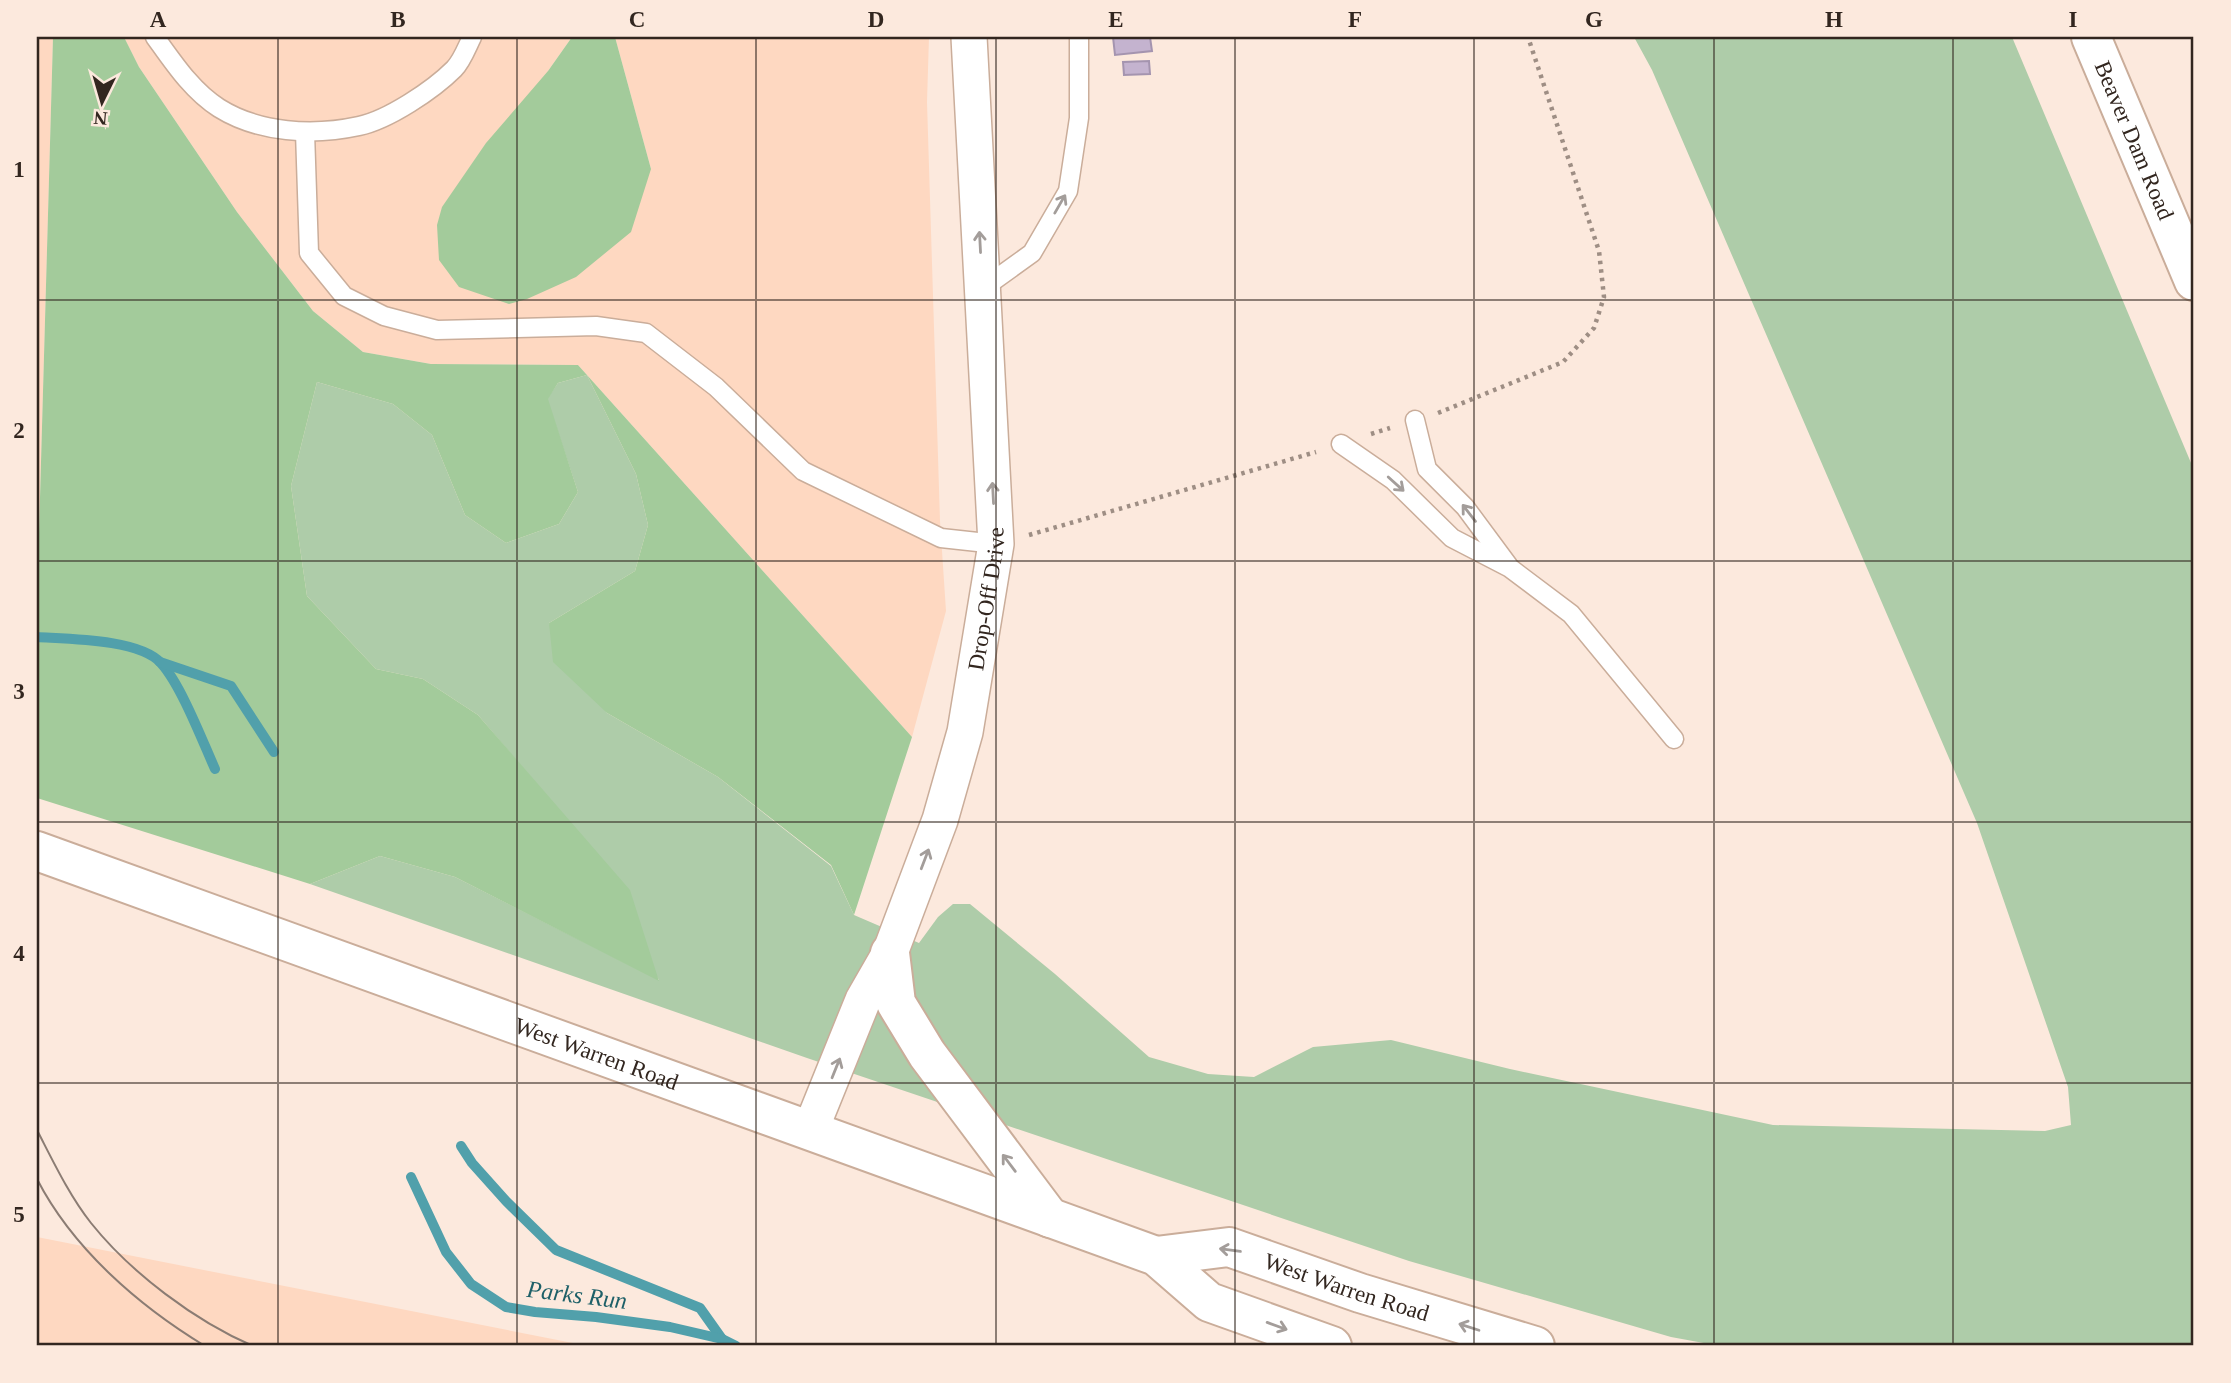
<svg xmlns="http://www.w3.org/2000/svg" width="2231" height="1383" font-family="Georgia,serif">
<rect width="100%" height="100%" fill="#fce9dd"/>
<g fill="#fed8c1">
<polygon points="37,37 53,37 37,604"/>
<polygon points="124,37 572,37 548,71 651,169 615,37 929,37 927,102 940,521 946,611 912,737 578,365 431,364 363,352 313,311 237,212 139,67"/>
<polygon points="37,1237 588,1346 37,1346"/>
</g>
<polygon fill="#aecca9" points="1634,37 2012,37 2194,470 2194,1346 1720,1346 1671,1337 1409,1261 807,1058 310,884 380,856 455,877 659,980 552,802 478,715 423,679 376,669 307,596 291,486 317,382 393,404 432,435 465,515 506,543 559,524 578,492 547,399 558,383 587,375 636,474 648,525 635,571 549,623 607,713 718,777 831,866 854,915 919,943 938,917 953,904 970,904 1055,974 1149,1057 1208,1074 1254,1077 1313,1047 1391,1040 1510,1069 1773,1125 2045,1131 2071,1125 2068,1087 1977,823 1652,70"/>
<g fill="#a3cb9b">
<polygon points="53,37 124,37 139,67 237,212 313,311 363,352 431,364 578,365 912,737 854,915 831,865 718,777 607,713 553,662 549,623 635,571 648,525 636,474 587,375 558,383 548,399 578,492 559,524 506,543 465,515 432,435 393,404 317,382 291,486 307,596 376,669 423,679 478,715 630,890 659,981 455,877 380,856 310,884 37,798 37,604"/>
<polygon points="572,37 615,37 651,169 631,232 576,277 527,299 509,304 459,287 439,260 437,225 442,207 486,143 548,71"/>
</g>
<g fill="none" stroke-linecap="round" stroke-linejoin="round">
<g stroke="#51a0ab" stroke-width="10">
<path d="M37,637C69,639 139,639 161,663C181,685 202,740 215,769"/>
<polyline points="160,662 231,686 274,752"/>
<polyline points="461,1146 472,1163 506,1201 556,1250 700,1308 722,1339"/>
<polyline points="411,1177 446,1252 471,1284 506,1307 535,1312 596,1317 670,1327 722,1339 736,1346"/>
</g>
</g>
<g fill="#c4b3cf" stroke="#a494af" stroke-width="2">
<polygon points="1113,37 1150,37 1152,51 1115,55"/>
<polygon points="1149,61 1150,74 1124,75 1123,62"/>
</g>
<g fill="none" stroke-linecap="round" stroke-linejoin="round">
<defs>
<g id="lane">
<path d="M155,37C173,62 192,91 219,108C259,133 313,136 359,126C388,120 433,90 454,69C462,61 467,47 472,37"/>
<polyline points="305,132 309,253 344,296 384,316 437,330 596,326 646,333 716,387 803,471 941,538 996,544"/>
<polyline points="982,289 1032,253 1068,191 1079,118 1079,37"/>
<polyline points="1415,420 1427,469 1465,507 1508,565"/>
<polyline points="1341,444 1393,480 1452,538 1510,568 1571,614 1674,739"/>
</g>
<g id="street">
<path id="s1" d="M810,1131L863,1000L890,953L940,820L965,732L996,544L969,37"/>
</g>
<g id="secondary">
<path id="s2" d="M2091,37L2194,281"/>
</g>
<g id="primary">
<path id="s3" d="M37,851L1156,1256L1209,1302L1332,1346"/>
<polyline points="890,953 896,1003 927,1054 1050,1218"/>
<path id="s4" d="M1156,1256L1229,1247L1360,1293L1535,1346"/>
</g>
</defs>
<use href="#lane" stroke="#caad9a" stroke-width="21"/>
<use href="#street" stroke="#caad9a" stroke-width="38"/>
<use href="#secondary" stroke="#caad9a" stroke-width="42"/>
<use href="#primary" stroke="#caad9a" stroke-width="42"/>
<g stroke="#9e8e84" stroke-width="4.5" stroke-dasharray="3.5 5" stroke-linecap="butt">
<polyline points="1438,413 1563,362 1594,328 1604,297 1599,251 1528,37"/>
<polyline points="1371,434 1390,428"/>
<polyline points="1029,535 1316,452"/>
</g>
<use href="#lane" stroke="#fff" stroke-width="18"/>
<use href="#street" stroke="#fff" stroke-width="35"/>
<use href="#secondary" stroke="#fff" stroke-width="38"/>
<use href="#primary" stroke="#fff" stroke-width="38"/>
<g stroke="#8b7c73" stroke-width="2">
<path d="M37,1130C53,1161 69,1195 91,1223C131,1273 195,1321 253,1346"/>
<path d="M37,1179C73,1249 139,1306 205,1346"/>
</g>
</g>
<defs><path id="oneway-shaft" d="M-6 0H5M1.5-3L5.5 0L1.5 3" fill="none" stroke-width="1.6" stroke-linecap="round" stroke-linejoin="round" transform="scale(1.75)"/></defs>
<g stroke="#a39d9a">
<use href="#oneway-shaft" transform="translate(1060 204) rotate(-60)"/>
<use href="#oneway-shaft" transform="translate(980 242) rotate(-93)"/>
<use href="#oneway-shaft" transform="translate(1396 484) rotate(42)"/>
<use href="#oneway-shaft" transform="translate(993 493) rotate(-93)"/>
<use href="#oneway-shaft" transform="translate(1469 513) rotate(-128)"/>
<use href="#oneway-shaft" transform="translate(925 859) rotate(-69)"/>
<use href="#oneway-shaft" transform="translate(836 1068) rotate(-68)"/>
<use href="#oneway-shaft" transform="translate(1009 1163) rotate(-127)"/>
<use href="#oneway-shaft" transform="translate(1230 1250) rotate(-172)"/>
<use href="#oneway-shaft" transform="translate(1277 1326) rotate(20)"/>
<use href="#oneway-shaft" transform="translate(1469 1327) rotate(-162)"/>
</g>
<path fill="none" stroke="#32261f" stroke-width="2" stroke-opacity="0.55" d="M278,37V1346M517,37V1346M756,37V1346M996,37V1346M1235,37V1346M1474,37V1346M1714,37V1346M1953,37V1346M37,300H2194M37,561H2194M37,822H2194M37,1083H2194"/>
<g text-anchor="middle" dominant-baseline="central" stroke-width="5" stroke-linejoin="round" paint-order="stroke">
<g font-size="23" fill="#32261f" stroke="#fce9dd">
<text stroke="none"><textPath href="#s2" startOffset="112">Beaver Dam Road</textPath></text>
<text stroke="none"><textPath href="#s1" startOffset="564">Drop-Off Drive</textPath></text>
<text stroke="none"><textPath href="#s3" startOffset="595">West Warren Road</textPath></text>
<text stroke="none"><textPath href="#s4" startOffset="198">West Warren Road</textPath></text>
</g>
<g font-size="24" font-style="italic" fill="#1e6068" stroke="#fce9dd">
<text transform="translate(577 1295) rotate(7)">Parks Run</text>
</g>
</g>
<rect width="2231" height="1383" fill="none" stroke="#fce9dd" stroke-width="77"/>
<g transform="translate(102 102) rotate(185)" stroke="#fce9dd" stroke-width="5" paint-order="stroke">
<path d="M0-5L12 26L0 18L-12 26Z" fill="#32261f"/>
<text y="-10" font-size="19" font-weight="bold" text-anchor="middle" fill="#32261f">N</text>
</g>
<rect x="38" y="38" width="2154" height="1306" fill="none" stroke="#32261f" stroke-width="2.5"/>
<g font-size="23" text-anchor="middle" font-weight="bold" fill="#32261f">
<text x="158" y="27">A</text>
<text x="398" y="27">B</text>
<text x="637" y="27">C</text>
<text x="876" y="27">D</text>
<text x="1116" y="27">E</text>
<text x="1355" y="27">F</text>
<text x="1594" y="27">G</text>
<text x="1834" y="27">H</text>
<text x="2073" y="27">I</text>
<text x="19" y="177">1</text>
<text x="19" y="438">2</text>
<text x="19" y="699">3</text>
<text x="19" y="961">4</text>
<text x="19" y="1222">5</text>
</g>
</svg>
